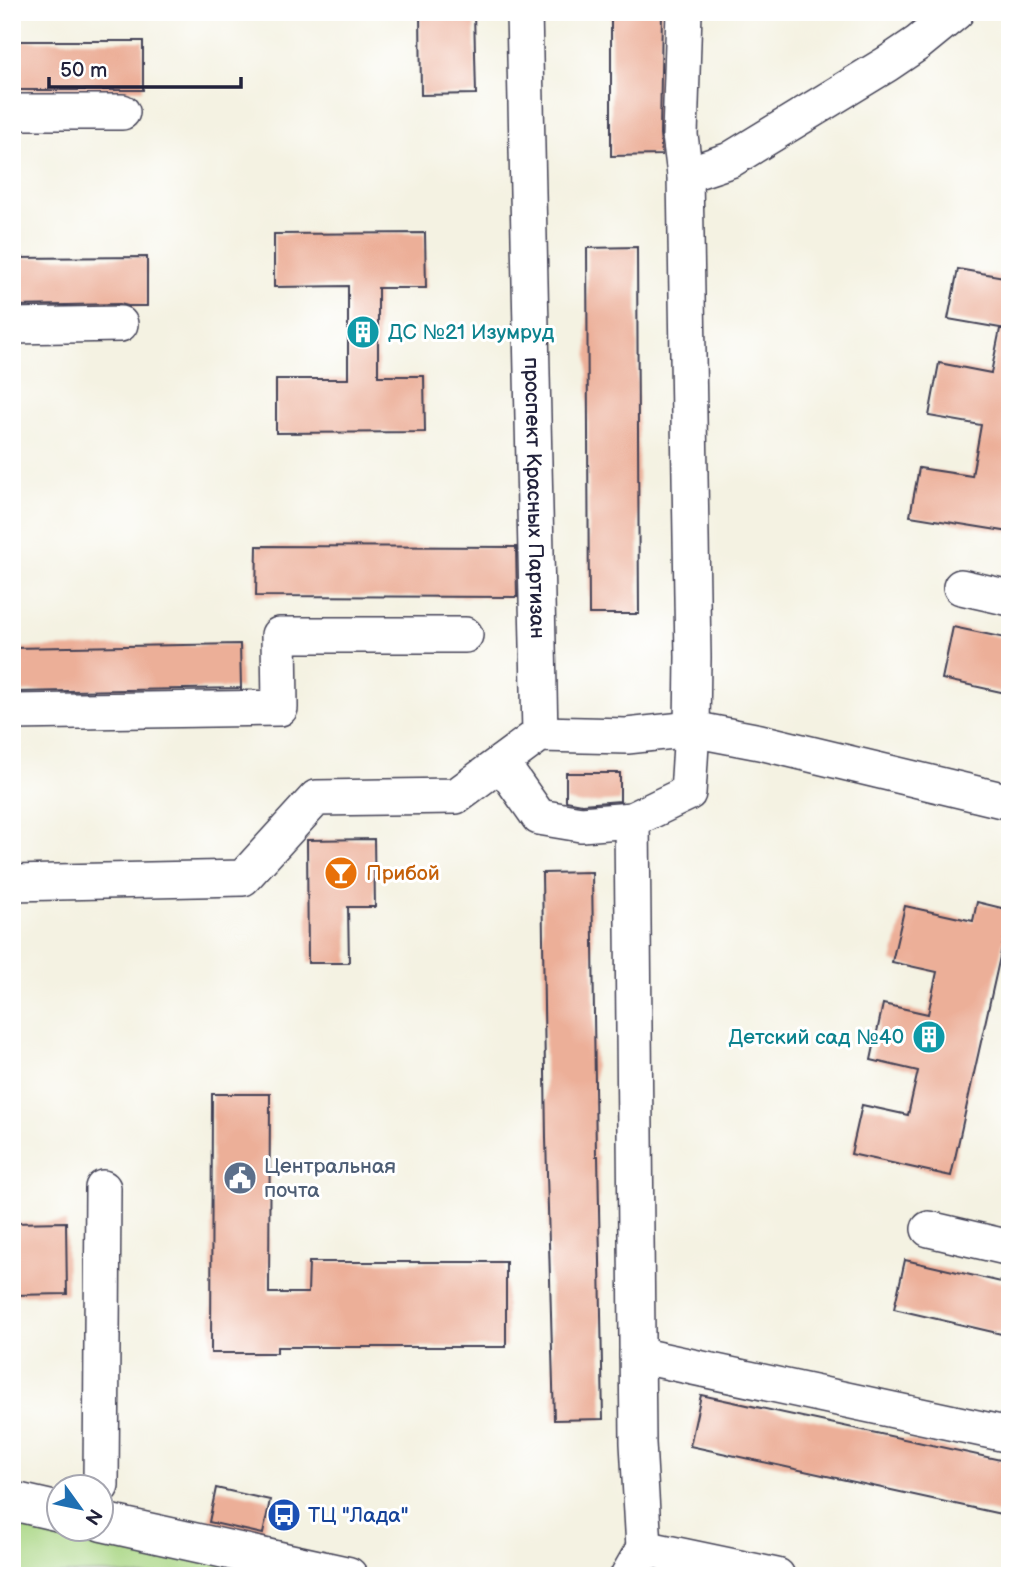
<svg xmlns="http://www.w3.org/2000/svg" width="1022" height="1588" font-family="'Balsamiq Sans',sans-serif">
<rect width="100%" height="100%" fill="#fff"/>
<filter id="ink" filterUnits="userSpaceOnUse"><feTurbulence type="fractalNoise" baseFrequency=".0143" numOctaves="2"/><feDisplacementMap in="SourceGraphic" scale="14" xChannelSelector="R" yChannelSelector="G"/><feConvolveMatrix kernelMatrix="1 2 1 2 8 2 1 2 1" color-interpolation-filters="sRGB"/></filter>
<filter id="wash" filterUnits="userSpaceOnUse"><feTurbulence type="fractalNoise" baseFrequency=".00686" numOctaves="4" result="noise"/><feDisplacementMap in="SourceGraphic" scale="28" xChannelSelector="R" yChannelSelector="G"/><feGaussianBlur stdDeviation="1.57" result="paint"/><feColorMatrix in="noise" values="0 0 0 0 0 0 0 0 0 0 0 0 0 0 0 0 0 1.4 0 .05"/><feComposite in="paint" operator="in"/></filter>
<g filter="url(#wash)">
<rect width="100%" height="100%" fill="#f4f2e2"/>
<polygon fill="#a8d582" stroke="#657c5e" stroke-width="2" points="12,1514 60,1528 80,1529 296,1576 133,1576 103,1573 12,1576"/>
<g id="blocks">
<g fill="#ecaf98">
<polygon points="420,12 474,12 476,94 421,95"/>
<polygon points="611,12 662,12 660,134 662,155 611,156"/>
<rect x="12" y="41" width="131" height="49"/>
<polygon points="425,233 426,288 378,288 378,376 424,376 425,432 276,433 276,379 348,379 348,286 274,287 274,234"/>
<polygon points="637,247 639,614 589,614 587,248"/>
<polygon points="147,257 147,306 128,306 120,304 12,306 12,258"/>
<polygon points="958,269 1010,278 1010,532 910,516 919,468 972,476 981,425 929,416 939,363 991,373 1000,329 1006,329 948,319"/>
<polygon points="257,546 516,547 517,597 256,596"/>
<polygon points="953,627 1010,639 1010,694 942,679"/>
<polygon points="240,644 241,688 12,692 12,648"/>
<polygon points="566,773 620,773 620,801 582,804 566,801"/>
<polygon points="374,839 375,907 348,907 349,963 308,963 307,840"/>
<polygon points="592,872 596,1156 598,1156 603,1419 554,1420 546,1138 542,873"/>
<polygon points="977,902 1010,910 1010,912 951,1176 851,1154 862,1105 908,1115 918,1071 871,1060 883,1004 928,1014 937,972 892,962 905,906 973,921"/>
<polygon points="212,1094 270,1094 269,1293 308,1293 309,1262 506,1262 506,1347 277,1347 277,1353 211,1353"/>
<polygon points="66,1222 67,1294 12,1295 12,1223"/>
<polygon points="905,1260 1010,1284 1010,1336 894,1309"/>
<polygon points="701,1395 1010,1462 1010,1516 690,1446"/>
<polygon points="216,1488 270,1500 263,1534 209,1522"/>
</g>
</g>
</g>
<g filter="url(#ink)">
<use href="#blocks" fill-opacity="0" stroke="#424154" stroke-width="2"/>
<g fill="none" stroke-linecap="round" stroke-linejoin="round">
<defs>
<g id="minor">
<path id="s1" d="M524,12L540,734"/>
<polyline points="12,112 122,112"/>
<polyline points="685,175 730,160 887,64 918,43 956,12"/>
<polyline points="12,326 120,324"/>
<polyline points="961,587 1010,598"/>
<polyline points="12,712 280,708 279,635 465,635"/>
<polyline points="501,763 539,817 581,824 632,820 688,793 692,729 693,657 685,175 680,135 684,12"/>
<polyline points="632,820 638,1443 644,1548"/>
<polyline points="12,883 243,878 316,798 456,796 540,734 627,736 692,729 760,742 1010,802"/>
<polyline points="929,1229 1010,1248"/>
<polyline points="637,1355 1010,1435"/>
<polyline points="101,1486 103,1188"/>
<polyline points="628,1576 644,1548 777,1576"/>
</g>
<g id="major">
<polyline points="12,1501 60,1512"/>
<polyline points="102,1522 348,1576"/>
</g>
</defs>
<use href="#minor" stroke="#424154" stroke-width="38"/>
<use href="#major" stroke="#424154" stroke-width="41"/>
<use href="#minor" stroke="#fff" stroke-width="35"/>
<use href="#major" stroke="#fff" stroke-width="38"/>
</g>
</g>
<defs>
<symbol id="building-disc" viewBox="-11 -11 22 22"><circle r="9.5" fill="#0f9aa8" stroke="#fff"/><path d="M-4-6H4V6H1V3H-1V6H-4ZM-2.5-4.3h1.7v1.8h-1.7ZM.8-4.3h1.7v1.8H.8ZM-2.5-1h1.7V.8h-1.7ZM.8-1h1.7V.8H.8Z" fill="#fff"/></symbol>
<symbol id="bar-disc" viewBox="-11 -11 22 22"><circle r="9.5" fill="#e8710a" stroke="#fff"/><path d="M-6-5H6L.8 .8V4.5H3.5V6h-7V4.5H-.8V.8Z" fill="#fff"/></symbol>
<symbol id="civic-disc" viewBox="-11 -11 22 22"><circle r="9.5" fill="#5c6f8a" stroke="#fff"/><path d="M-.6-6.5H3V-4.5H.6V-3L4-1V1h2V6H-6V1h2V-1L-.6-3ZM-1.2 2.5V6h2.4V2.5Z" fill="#fff"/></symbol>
<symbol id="bus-disc" viewBox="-11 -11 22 22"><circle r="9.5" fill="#1a4fb4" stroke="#fff"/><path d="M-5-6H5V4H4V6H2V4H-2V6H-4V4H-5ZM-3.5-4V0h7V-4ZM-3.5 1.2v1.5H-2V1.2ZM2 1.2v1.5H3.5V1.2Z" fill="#fff"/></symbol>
</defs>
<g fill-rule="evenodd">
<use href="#building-disc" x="344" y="313" width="38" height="38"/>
<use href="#bar-disc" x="322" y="854" width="38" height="38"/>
<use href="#building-disc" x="910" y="1018" width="38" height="38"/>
<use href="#civic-disc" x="221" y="1159" width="38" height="38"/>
<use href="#bus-disc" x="265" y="1496" width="38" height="38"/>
</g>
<g text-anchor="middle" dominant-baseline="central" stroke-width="6" stroke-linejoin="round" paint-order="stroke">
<g font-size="21" fill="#0d838f" stroke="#fff" text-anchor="start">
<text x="388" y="332">ДС №21 Изумруд</text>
<text x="904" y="1037" text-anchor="end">Детский сад №40</text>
</g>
<g font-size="21" fill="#22223b" stroke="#fff">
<text stroke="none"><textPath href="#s1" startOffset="486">проспект Красных Партизан</textPath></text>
</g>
<g font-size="21" fill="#c56008" stroke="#fff" text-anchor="start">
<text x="366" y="873">Прибой</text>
</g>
<g font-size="21" fill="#4e5e75" stroke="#fff" text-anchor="start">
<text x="264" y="1166">Центральная<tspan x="264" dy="24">почта</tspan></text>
</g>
<g font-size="21" fill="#164399" stroke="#fff" text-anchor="start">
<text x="308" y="1515">ТЦ "Лада"</text>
</g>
</g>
<rect width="1022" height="1588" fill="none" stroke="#fff" stroke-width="42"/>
<g transform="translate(80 1508) rotate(123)"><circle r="33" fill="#ffffff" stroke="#a7a7b1" stroke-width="2"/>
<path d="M0-5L12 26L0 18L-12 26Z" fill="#1f6fb2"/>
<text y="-10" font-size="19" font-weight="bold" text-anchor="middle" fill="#22223b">N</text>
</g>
<path d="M49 77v10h192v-10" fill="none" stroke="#22223b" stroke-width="3.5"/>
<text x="60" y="77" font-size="21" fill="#22223b" stroke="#ffffff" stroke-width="5" paint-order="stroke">50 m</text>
</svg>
